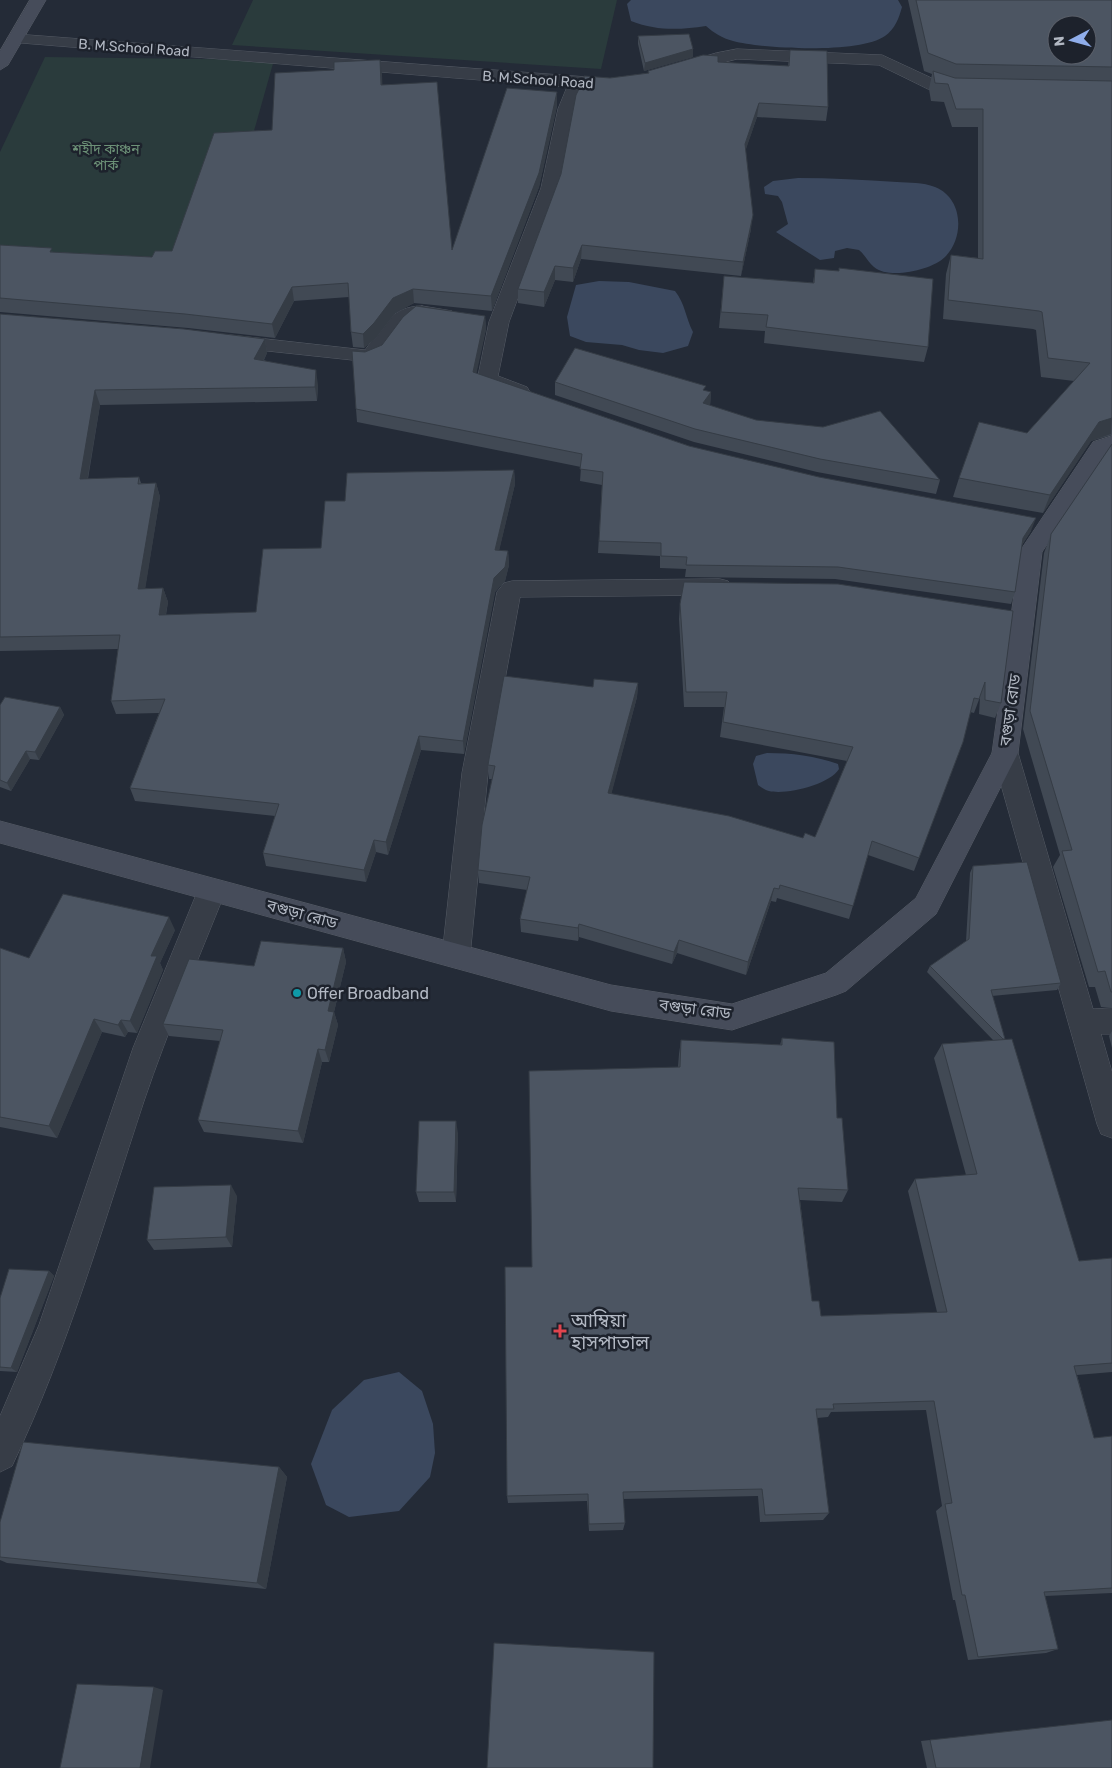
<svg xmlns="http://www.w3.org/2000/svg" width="1112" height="1768" font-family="Rubik,'Noto Sans Bengali',sans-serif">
<rect width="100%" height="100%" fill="#242b37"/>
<g fill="#2a3b3c">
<polygon points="253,0 617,0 601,69 232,45"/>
<polygon points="45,57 274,60 252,138 176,257 0,255 0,152"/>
</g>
<g fill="#3b485e">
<path d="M631,0H898L902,7C899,18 895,29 885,36C860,54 763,49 733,41C722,38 714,33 706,26C679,30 657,31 631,21L627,4Z"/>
<path d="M798,178C831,178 864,180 897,182C909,183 923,182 935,187C963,198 965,237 945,257C932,270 889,280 874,267C868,262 865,255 859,250L847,248L835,251L834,258L820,260L776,232L788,224L782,202L778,196L765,194L764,187L773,181Z"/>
<path d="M599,281L629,282L675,291C685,303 686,319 693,332L688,346L663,353L639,350L622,345L586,342L570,336L567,317L576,285Z"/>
<path d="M767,753C791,753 816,756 838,764L839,769C829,785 786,795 769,791C765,790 761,787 758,785L753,764L756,756Z"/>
<polygon points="399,1372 422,1391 433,1424 435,1453 430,1477 399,1511 349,1517 326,1505 311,1464 332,1410 364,1380"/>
</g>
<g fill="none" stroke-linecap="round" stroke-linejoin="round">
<defs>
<g id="street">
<polygon points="15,34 627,80 629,84 627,88 621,89 583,88 574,109 559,188 509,322 498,376 527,387 530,392 527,397 520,399 481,386 478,376 489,322 541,188 558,109 567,87 9,42 7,39 9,36"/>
<polygon points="737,49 882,55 938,81 972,86 974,90 972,94 966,95 928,89 879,65 737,59 682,73 674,68 676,65 716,53"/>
<path d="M422,306L452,311L455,315L452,319C441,322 432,318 421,318C403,317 388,347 378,360L371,362L230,347L223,345L220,341L223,337L230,335L365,350C382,328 391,306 422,306Z"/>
<polygon points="720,579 728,581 732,587 728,593 720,595 520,597 488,773 470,956 466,965 456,968 446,965 442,956 462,773 497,592 504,583 512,581"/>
<polygon points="1005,743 1014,746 1018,753 1093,1009 1112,1008 1112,1034 1101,1034 1112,1072 1112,1138 1101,1134 1097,1124 992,753 996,746"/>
<path d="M212,879L222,882L226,890C198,960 168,1030 144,1101C103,1225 68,1349 12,1466L0,1472V1416L39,1325L133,1048L198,890L202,882Z"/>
</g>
<g id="secondary">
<polygon points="30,0 46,0 8,65 0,70 0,51"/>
<polygon points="1112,436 1112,451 1109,452 1042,552 1018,753 936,914 846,991 836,995 732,1030 611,1011 0,843 0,821 611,985 732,1004 826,973 916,898 992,753 1020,551 1093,442"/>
</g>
</defs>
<use href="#street" stroke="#555b65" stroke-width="1"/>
<use href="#secondary" stroke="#555b65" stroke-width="1"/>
<use href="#street" fill="#373d47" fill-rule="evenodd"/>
<use href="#secondary" fill="#464c5a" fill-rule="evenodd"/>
</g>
<g fill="#414954">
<polygon points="908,0 1112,0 1112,435 1091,441 1043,513 953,497 959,478 1027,433 1074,381 1041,377 1036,330 1033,329 943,319 946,274 951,255 978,258 978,127 952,127 944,102 931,101 929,89 932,74 924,71"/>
<polygon points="638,36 693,49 693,57 644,71 638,44"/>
<polygon points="790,50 828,107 826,121 757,117 745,151 751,229 741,276 581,259 573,282 555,280 544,307 518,303 518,289 561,174 584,87 584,76 610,78 648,73 648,71 718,62 788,66"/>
<polygon points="380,60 382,85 452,250 557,92 557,106 539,187 492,311 414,303 395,313 376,338 364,348 353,347 351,332 349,297 294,301 275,338 188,328 0,312 0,245 54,252 152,257 172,251 272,130 334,70"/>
<polygon points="815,269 928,347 924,362 764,343 765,331 719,328 724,276 813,283"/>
<polygon points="0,314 265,339 267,353 264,360 318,385 317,401 100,405 88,479 139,477 141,483 156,483 160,497 145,588 163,588 168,602 166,615 256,612 321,548 345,501 514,470 515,484 499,550 508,551 509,565 505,581 495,592 464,754 421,750 388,855 376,852 366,882 266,866 263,853 275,816 135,801 130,788 159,713 116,714 111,701 118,649 0,651"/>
<polygon points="485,316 486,329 476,373 689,446 1031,531 1022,545 1015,592 1011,604 835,579 685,577 686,569 660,568 660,556 598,553 602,485 580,481 581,467 357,422 356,409 365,352"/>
<polygon points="555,382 705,391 711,392 710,406 940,480 936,494 817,472 694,442 555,395"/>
<polygon points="1112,444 1112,1008 1101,1007 1095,987 1089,987 1053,867 1060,855 1023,729 1044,553 1051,534"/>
<polygon points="680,604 1013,611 1001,703 995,718 979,714 980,697 974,713 970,712 963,742 914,871 868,855 849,919 777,898 776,902 771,901 746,975 677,953 672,964 579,937 578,941 521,932 520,919 527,890 479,883 478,870 492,779 489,779 488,765 593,687 638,683 637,697 611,794 803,838 815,837 847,761 720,737 724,707 684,707 679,619"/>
<polygon points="0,705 60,707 64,715 39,760 30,759 11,791 0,787"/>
<polygon points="973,866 1061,983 1057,990 992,996 1005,1039 1079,1261 1112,1258 1112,1372 1077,1375 1094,1438 1112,1436 1112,1593 1045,1596 1058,1649 1046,1653 968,1660 955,1600 953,1600 936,1511 942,1506 926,1410 831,1412 828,1417 817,1418 829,1513 823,1520 760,1522 758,1496 623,1499 625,1523 623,1530 589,1531 587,1501 508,1503 507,1496 532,1267 678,1067 679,1054 681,1040 780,1045 782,1038 837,1118 848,1190 842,1202 800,1200 812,1301 821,1316 937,1312 908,1191 915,1179 966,1175 934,1058 942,1044 993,1040 927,972 930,966 966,941 970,873"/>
<polygon points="175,930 160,963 163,970 137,1033 128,1032 125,1037 102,1032 57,1138 0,1127 0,948 29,958"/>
<polygon points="343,948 346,962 334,1012 338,1025 329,1062 322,1062 303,1143 204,1132 198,1120 220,1041 169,1036 163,1024 254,966"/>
<polygon points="1112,1031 1112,1048 1109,1036"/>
<polygon points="458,1133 456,1202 419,1202 416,1192"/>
<polygon points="237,1196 232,1247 154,1250 147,1240"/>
<polygon points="49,1271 54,1276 17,1372 0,1371 0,1298"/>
<polygon points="279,1467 287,1477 266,1589 7,1563 0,1560 0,1522"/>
<polygon points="930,1740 1112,1768 927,1768 921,1741"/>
</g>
<g fill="#353c45">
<polygon points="693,49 693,57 644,71 645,63"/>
<polygon points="380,60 382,74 383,99 381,85"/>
<polygon points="557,92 557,106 539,187 492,311 491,296"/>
<polygon points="759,103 757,117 743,158 745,144"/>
<polygon points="753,215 751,229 741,276 743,262"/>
<polygon points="582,245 581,259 573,282 573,268"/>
<polygon points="555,266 555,280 544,307 544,292"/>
<polygon points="292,287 294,301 275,338 272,324"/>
<polygon points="413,289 414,303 395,313 376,338 364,348 363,334 393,298"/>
<polygon points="485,316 486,329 474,385 473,372"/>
<polygon points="265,339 267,353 257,373 254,359"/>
<polygon points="316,370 318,385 317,401 315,387"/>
<polygon points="95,390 100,405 85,493 80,479"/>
<polygon points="711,392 710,406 703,403"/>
<polygon points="1112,418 1111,434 1091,441 1043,513 1050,495 1099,422"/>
<polygon points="514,470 515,484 496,564 495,550"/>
<polygon points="156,483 160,497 143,603 138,589"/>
<polygon points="1036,518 1031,531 1018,551 1023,538"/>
<polygon points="508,551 509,565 505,581 495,592 464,754 463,741 494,578"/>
<polygon points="163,588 168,602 163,629 159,615"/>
<polygon points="638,683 637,697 608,807 608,793"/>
<polygon points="60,707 64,715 39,760 35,752"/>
<polygon points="419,736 421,750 388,855 386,842"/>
<polygon points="26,751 30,759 11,791 7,783"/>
<polygon points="374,840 376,852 366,882 364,870"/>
<polygon points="774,888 771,901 746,975 748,962"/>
<polygon points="169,917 175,930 160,963 163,970 137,1033 130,1021 151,956"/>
<polygon points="579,924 579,937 578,941 578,928"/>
<polygon points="679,940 677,953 672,964 674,952"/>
<polygon points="343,948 346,962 334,1012 338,1025 329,1062 325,1050 328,1011"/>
<polygon points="94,1019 102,1032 57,1138 49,1126"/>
<polygon points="121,1020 128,1032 125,1037 118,1025"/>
<polygon points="318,1049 322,1062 303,1143 298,1131"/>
<polygon points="456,1121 458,1133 456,1202 454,1192"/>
<polygon points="231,1185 237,1196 232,1247 226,1237"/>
<polygon points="49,1271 54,1276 17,1372 11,1368"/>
<polygon points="279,1467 287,1477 266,1589 257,1583"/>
<polygon points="154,1687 163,1690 150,1768 140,1768"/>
</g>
<g fill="#4c5562" stroke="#353c45" fill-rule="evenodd">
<path d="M916,0H1112V67L956,64L928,53ZM1057,25H1087V55H1057Z"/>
<polygon points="689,34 693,49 645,63 638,36"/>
<polygon points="790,50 827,51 828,107 759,103 745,144 753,215 743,262 582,245 573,268 555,266 544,292 518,289 561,174 576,95 580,87 585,87 584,76 610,78 649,73 648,71 703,55 718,56 718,62 789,66"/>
<polygon points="376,60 380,60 381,85 437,82 452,250 507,88 557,92 539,173 491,296 413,289 393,298 374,323 363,334 351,332 348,283 292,287 272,324 185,314 0,298 0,245 52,248 50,252 152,257 155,251 172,251 214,133 272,130 275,73 334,70 334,62"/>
<polygon points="933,71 955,78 1112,81 1112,418 1099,422 1050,495 959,478 979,422 1027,433 1090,363 1048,358 1042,312 1039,311 948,300 951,255 983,259 983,109 956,109 948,84 935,83"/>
<polygon points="839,268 933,279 928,347 766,327 768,315 721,312 724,276 814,283 815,269 839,271"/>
<polygon points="416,306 485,316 473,372 689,446 819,477 1036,518 1023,538 1015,592 838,567 686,565 687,557 661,556 661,543 599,541 603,472 580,469 582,454 356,409 352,351 365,352 382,345 403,317"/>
<polygon points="0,314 184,329 265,339 254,359 316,370 315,387 95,390 80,479 139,477 138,484 156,483 138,589 163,588 159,615 256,612 263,549 321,548 325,501 345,501 347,473 514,470 495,550 508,551 505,567 494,578 463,741 419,736 386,842 374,840 364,870 263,853 279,804 130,788 165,699 111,701 120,635 0,637"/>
<polygon points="575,348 706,386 703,390 711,392 703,403 756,420 823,427 880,411 940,480 820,459 695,429 555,382"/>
<polygon points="1112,444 1112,992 1111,992 1105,971 1098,972 1062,851 1072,850 1030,711 1051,534"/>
<polygon points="684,582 838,584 1013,611 1001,703 985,700 985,682 979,699 974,698 963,742 919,858 872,841 853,906 780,885 779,889 774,888 748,962 679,940 674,952 579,924 578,928 520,919 530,877 478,870 482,825 495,766 488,765 489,759 504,676 593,687 594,679 638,683 608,793 729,816 803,838 805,833 815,837 853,747 723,722 727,692 686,692 680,604"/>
<polygon points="5,697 60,707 35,752 26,751 7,783 0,780 0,705"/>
<polygon points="1027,862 1061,983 991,990 1005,1039 1003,1039 930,966 969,939 973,866"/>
<polygon points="63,894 169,917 151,956 157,956 130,1021 121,1020 118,1025 94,1019 49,1126 0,1117 0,948 29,958"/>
<polygon points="261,941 343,948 328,1011 334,1012 325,1050 318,1049 298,1131 198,1120 223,1030 163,1024 189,959 254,966"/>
<polygon points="782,1038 834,1042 837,1118 842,1118 848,1190 798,1188 812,1301 819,1301 821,1316 947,1312 915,1179 977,1174 942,1044 1012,1039 1079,1261 1112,1258 1112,1363 1074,1366 1094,1438 1112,1436 1112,1588 1044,1592 1058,1649 978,1657 965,1595 962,1595 945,1504 952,1503 934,1401 833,1404 834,1409 816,1409 829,1513 765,1515 762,1489 623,1492 625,1523 589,1524 588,1494 507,1496 505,1267 532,1267 529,1071 680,1067 681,1040 782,1045"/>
<polygon points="419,1121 456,1121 454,1192 416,1192"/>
<polygon points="231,1185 226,1237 147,1240 154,1187"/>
<polygon points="9,1269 49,1271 11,1368 0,1367 0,1298"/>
<polygon points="23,1442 279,1467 257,1583 0,1557 0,1522"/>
<polygon points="494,1643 654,1652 653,1768 487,1768"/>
<polygon points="77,1684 154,1687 140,1768 60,1768"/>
<polygon points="1112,1720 1112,1768 936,1768 930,1740"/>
</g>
<circle fill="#0f9aa8" stroke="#1d222c" stroke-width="2" cx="297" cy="993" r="5"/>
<path fill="#e0444e" stroke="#1d222c" stroke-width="2" d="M557.5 1323.5h5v5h5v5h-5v5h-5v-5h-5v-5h5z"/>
<g text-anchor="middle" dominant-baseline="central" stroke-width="5" stroke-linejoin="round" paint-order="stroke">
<g font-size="14" fill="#b2b8c3" stroke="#1d222c">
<text transform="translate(134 48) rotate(4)">B. M.School Road</text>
<text transform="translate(538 80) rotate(4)">B. M.School Road</text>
</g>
<g font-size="14" fill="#6c9177" stroke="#1d222c">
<text x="106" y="149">শহীদ কাঞ্চন<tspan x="106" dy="16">পার্ক</tspan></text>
</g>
<g font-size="16" fill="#b2b8c3" stroke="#1d222c">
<text transform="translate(1010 710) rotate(-82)">বগুড়া রোড</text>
<text transform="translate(302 914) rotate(15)">বগুড়া রোড</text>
<text transform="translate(695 1009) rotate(7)">বগুড়া রোড</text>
</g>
<g font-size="16" fill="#b2b8c3" stroke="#1d222c" text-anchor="start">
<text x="307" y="993">Offer Broadband</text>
</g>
<g font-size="19" fill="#b2b8c3" stroke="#1d222c" text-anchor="start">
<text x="571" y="1320">আম্বিয়া<tspan x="571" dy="22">হাসপাতাল</tspan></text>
</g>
</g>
<g transform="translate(1072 40) rotate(264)"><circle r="24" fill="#1d222c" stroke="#595e68"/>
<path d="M0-4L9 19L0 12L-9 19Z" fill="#90aeeb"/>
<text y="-8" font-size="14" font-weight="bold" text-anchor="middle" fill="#b2b8c3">N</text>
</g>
</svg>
